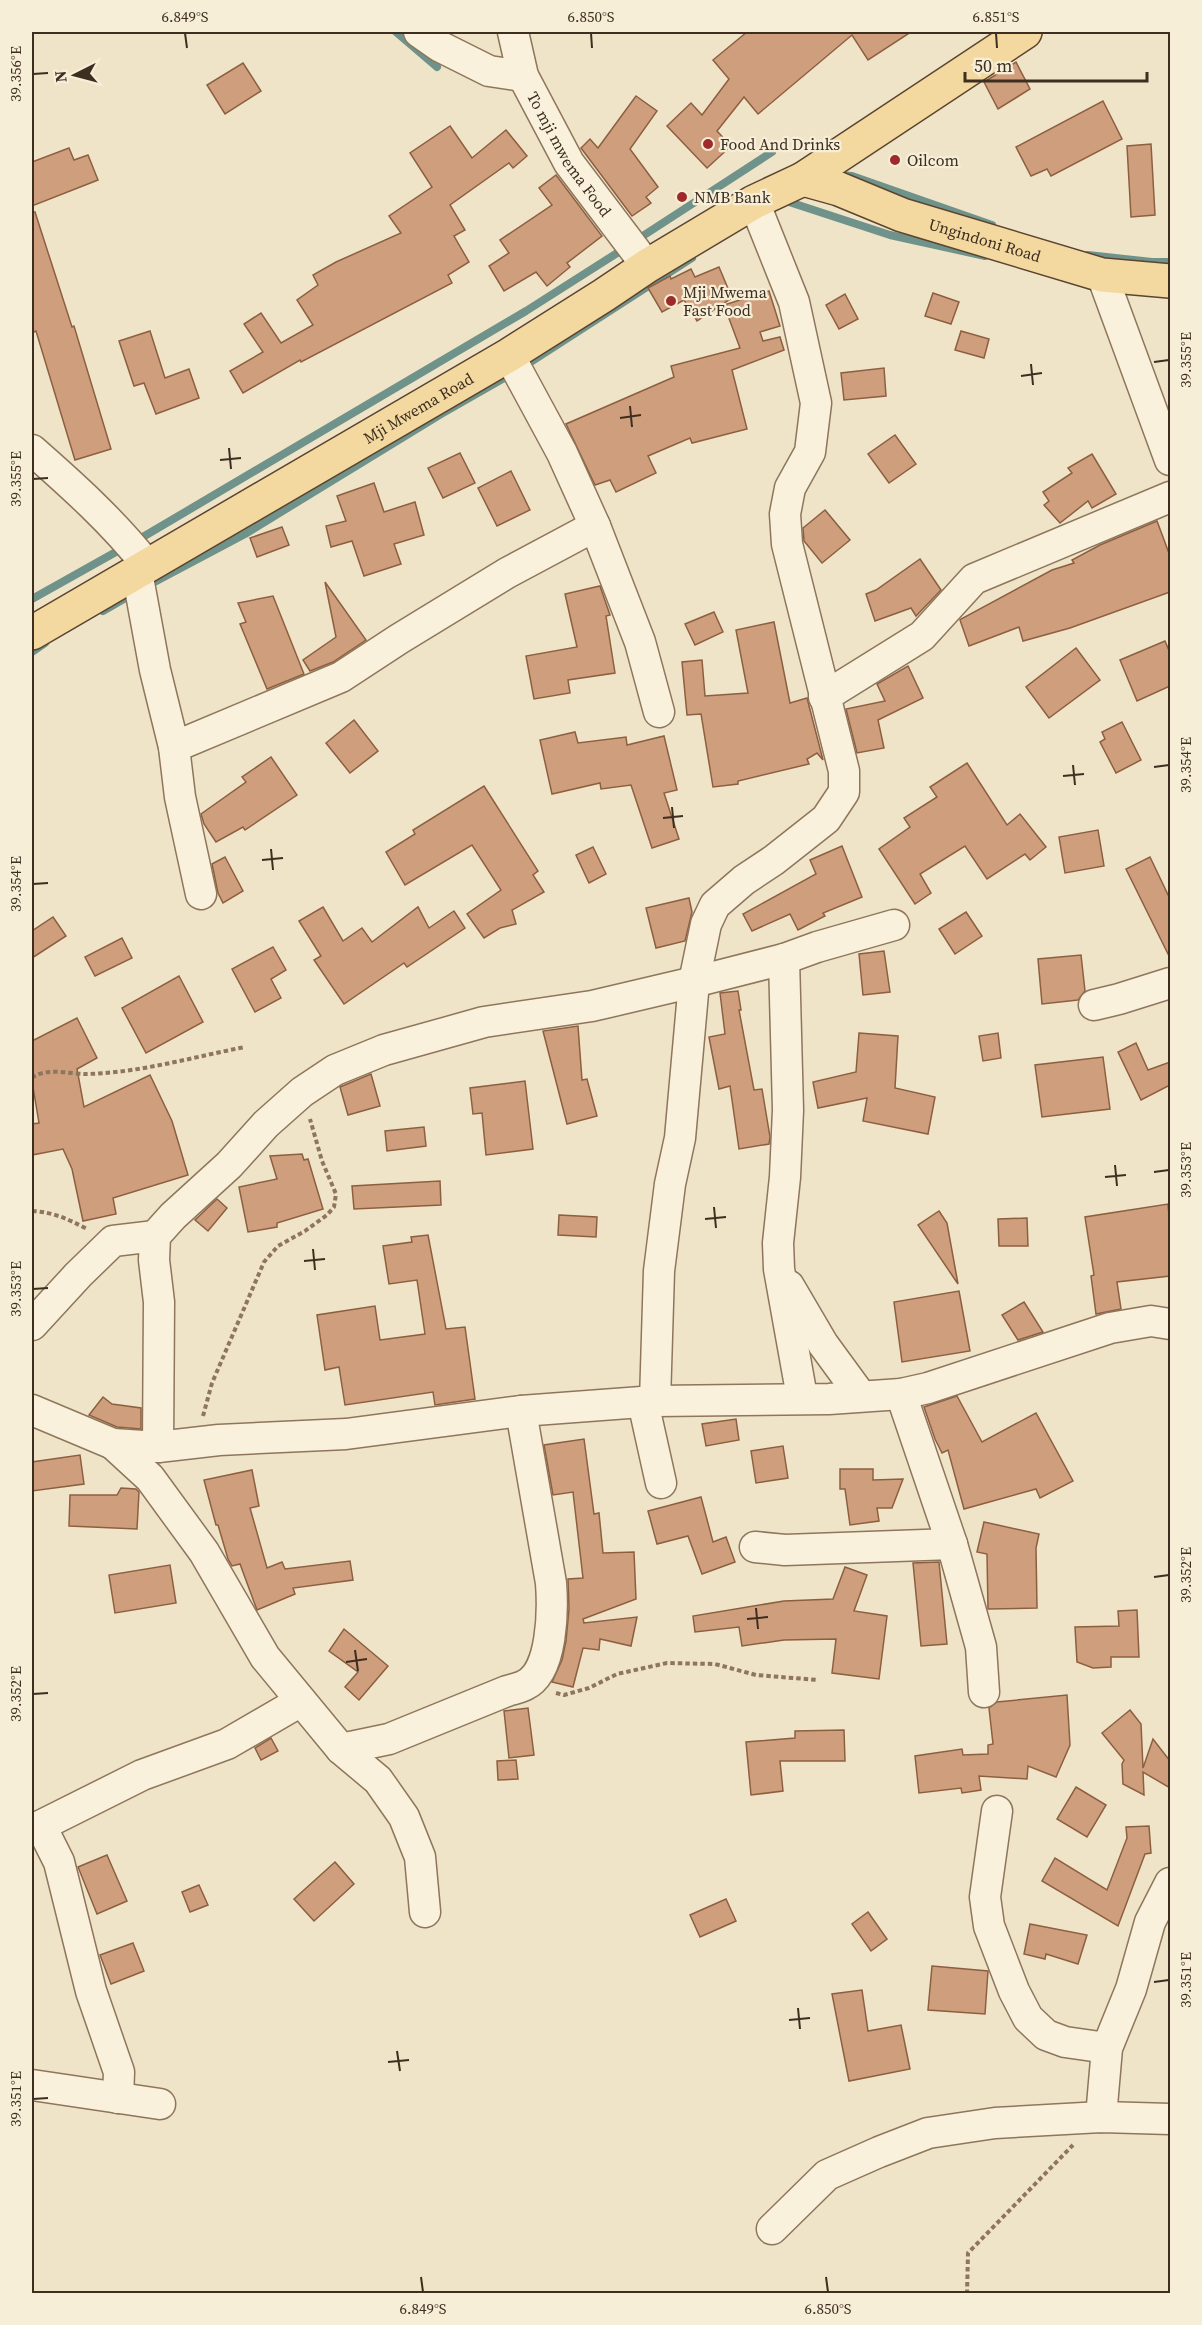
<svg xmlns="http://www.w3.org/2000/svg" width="1202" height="2325" font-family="'Source Serif 4',serif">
<rect width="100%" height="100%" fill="#f0e4c8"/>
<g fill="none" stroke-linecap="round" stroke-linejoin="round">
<g stroke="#6f938a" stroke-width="8">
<polyline points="396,32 437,67"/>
<polyline points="841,175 852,176 992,225"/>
<polyline points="783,200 890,235 985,256"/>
<polyline points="635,241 772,152"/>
<polyline points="1088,255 1152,262 1170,262"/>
<polyline points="523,367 692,258"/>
<polyline points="136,541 526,311 625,248"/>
<polyline points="145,587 245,534 441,414 513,373"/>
<polyline points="32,599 123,548"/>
<polyline points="103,611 134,593"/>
<polyline points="32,652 45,643"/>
</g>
</g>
<g fill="#cf9f7d" stroke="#8d5f41" stroke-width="1.5">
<polygon points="747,32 911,32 868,60 852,35 758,114 744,97 717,131 731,146 707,168 667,126 691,103 702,115 729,79 713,60"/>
<polygon points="1016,62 1030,89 998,109 984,82"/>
<polygon points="243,63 261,91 225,114 207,85"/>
<polygon points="636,96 657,111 630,149 658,187 646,197 651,203 632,216 581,148 590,139 598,148"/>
<polygon points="1103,101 1122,139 1051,176 1047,169 1031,176 1016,147"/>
<polygon points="450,126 472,158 506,130 527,156 513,168 509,163 450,205 465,230 454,236 469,262 448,275 452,283 301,362 300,360 243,393 230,371 263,352 244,324 261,313 281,343 313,325 297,300 318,285 313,275 336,262 401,233 389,216 432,187 410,153"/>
<polygon points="1151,144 1155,215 1131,217 1127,146"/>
<polygon points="69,148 74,160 88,155 98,180 32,206 32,162"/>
<polygon points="556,175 602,236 567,263 570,267 547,286 536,272 504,291 489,266 509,253 500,240 552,205 539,188"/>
<polygon points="35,212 72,327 74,326 111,449 75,460 36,331 32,333 32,213"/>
<polygon points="719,267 732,298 697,321 684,300 662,312 648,288 670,276 671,279 691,269 695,277"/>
<polygon points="769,291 780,326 760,332 763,341 780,337 784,350 732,370 747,429 692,443 690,438 648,456 656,473 616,492 610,480 595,485 566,424 674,377 671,366 740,348 724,305"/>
<polygon points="933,293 959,302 951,324 925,316"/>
<polygon points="845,294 858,319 839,329 826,305"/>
<polygon points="150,331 165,378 189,369 199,398 156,414 144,383 134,386 119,341"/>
<polygon points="961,331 989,339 984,358 955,350"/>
<polygon points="884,368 886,396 844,400 841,373"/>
<polygon points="895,435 916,464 889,483 868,454"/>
<polygon points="460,453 475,483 443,498 428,468"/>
<polygon points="1092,454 1116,494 1092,508 1088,501 1060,523 1044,505 1049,501 1043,492 1072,473 1068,468"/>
<polygon points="511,471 530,510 497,526 478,488"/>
<polygon points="374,483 384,512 415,502 424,535 394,544 401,564 364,576 352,541 331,547 326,526 346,521 337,496"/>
<polygon points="825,510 850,540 822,563 804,541 803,528"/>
<polygon points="1157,521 1170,556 1170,592 1070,628 1023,641 1019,627 969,646 960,620 961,619 1052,570 1074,563 1072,560 1100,545"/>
<polygon points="282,527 289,545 257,557 250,538"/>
<polygon points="920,559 941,590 916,616 911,608 875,621 866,594 876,590"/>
<polygon points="325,582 366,640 333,662 310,671 303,660 336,637"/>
<polygon points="600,586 610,615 606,616 615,673 568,680 570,693 534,699 526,656 577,647 565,594"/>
<polygon points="273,596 304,674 267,689 240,624 246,622 238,603"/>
<polygon points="714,612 723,632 695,645 685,624"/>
<polygon points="774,622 790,703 807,698 823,760 817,753 807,759 809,764 738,781 738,784 713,787 701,714 687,715 682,662 702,660 705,696 748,693 736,630"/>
<polygon points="1165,641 1170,653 1170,686 1137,701 1120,660"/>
<polygon points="1076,648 1100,680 1049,718 1026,687"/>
<polygon points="908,666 923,698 878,720 884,748 857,753 846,709 885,701 877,684"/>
<polygon points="354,720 378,751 350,773 326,743"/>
<polygon points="1122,722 1141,760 1116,773 1100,742 1105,739 1102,732"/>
<polygon points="575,732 578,743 626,737 627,745 664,736 677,790 664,793 679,839 652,848 631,785 601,789 600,783 552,794 540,740"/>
<polygon points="271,757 297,795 245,830 243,827 216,842 204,824 201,814 246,782 242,777"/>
<polygon points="967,763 1007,825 1020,814 1046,847 1030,860 1025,854 987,879 965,846 920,874 931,893 915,904 879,849 910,827 904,818 937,797 930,787"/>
<polygon points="484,786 538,871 533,875 544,892 512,910 516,924 500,928 484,938 467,914 501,890 472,845 405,885 386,852 415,834 413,830"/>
<polygon points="1098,830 1104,866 1065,873 1059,837"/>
<polygon points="842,846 862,897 823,913 825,916 798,930 790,914 752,931 743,914 816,874 810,860"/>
<polygon points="593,847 606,874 589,883 576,855"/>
<polygon points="225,857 243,891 223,903 218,893 212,864"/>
<polygon points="1150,857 1170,899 1170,958 1126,869"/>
<polygon points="689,898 692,912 685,941 656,948 646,908"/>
<polygon points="323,907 343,941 362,928 372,942 418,907 429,928 454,911 465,928 407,967 404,963 344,1004 314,960 321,956 299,921"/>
<polygon points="966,912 982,936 955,954 939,929"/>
<polygon points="53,917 66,936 32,958 32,931"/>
<polygon points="122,938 132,958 95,976 85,957"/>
<polygon points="273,947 286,970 271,979 281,998 255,1012 232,969"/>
<polygon points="884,951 890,992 863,995 859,954"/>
<polygon points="1081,955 1085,991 1078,1000 1042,1004 1038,959"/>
<polygon points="179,976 203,1022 146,1053 122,1008"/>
<polygon points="738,991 741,1010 739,1010 754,1090 762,1089 770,1137 769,1144 739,1149 730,1086 719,1089 709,1037 725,1034 720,993"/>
<polygon points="77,1018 97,1058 77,1069 84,1107 150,1075 172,1121 188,1175 113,1198 116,1214 83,1221 72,1169 63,1149 32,1155 32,1124 39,1123 32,1081 32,1041"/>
<polygon points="578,1026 582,1080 587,1079 597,1116 567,1124 543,1031"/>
<polygon points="859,1033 898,1036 895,1088 935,1097 928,1134 863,1121 867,1098 818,1108 813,1082 856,1072"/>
<polygon points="998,1033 1001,1058 983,1061 979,1036"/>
<polygon points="1136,1043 1148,1070 1170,1062 1170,1085 1141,1100 1118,1052"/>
<polygon points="1103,1057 1110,1109 1042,1117 1035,1065"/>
<polygon points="371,1074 380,1106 348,1115 340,1087"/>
<polygon points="525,1081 533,1149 486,1155 482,1113 473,1114 470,1088"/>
<polygon points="424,1127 426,1146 387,1151 385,1131"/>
<polygon points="302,1154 304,1160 308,1159 323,1209 277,1223 277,1227 248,1232 239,1187 277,1179 270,1156"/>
<polygon points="440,1181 441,1205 354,1209 352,1186"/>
<polygon points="217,1199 227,1208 208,1231 195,1220"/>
<polygon points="1168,1204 1170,1228 1170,1276 1117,1282 1121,1309 1096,1314 1091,1276 1094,1275 1085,1217"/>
<polygon points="939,1211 947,1223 958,1284 918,1225"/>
<polygon points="559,1215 597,1217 596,1237 558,1235"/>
<polygon points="1027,1218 1028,1246 999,1246 998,1219"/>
<polygon points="428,1235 446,1329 465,1327 475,1399 435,1405 433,1392 345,1405 339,1367 325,1370 317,1315 375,1306 380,1340 425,1334 417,1280 389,1284 383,1246 412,1242 411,1237"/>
<polygon points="959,1291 970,1351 902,1362 894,1302"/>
<polygon points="1024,1302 1043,1332 1018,1340 1002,1315"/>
<polygon points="957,1396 982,1442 1036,1413 1073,1481 1040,1498 1036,1489 964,1509 948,1450 942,1453 935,1439 924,1407"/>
<polygon points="103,1397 112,1404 141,1408 141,1429 117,1427 89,1415"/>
<polygon points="736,1419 739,1440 706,1446 702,1424"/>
<polygon points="584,1439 594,1514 599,1513 603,1553 634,1552 636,1599 583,1619 584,1623 637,1617 631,1646 600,1639 599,1650 583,1648 573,1687 552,1682 562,1660 566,1641 569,1609 568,1579 583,1578 573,1492 553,1495 544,1445"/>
<polygon points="783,1446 788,1478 756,1483 751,1451"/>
<polygon points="80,1455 84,1484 32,1491 32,1462"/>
<polygon points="840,1469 873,1469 873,1480 903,1479 892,1508 877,1508 879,1521 850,1525 845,1489 840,1489"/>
<polygon points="252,1470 259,1506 250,1508 267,1568 282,1562 285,1569 350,1561 353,1580 293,1588 295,1594 257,1610 240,1564 232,1566 228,1559 218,1525 216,1525 204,1480"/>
<polygon points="121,1488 136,1489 139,1492 137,1529 69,1526 70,1495 117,1495"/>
<polygon points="701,1497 713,1542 726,1537 735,1562 702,1574 688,1536 657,1544 648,1511"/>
<polygon points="984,1522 1039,1534 1036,1548 1037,1608 988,1609 987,1554 977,1552"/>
<polygon points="939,1562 947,1644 921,1646 913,1563"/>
<polygon points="170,1565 176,1603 115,1613 109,1575"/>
<polygon points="845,1567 867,1575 854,1611 887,1616 879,1679 832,1673 836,1639 784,1640 742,1646 739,1627 695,1632 693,1616 784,1601 833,1599"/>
<polygon points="1137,1610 1139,1657 1111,1657 1111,1667 1093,1668 1077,1662 1075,1627 1119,1626 1118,1611"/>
<polygon points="344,1629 388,1666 359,1700 345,1687 358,1672 329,1651"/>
<polygon points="1067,1695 1070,1745 1056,1777 1028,1766 1027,1779 979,1776 981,1790 962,1793 961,1788 919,1793 915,1756 962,1749 963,1755 988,1754 988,1745 993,1744 989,1708 997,1702"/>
<polygon points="528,1708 534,1755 509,1758 504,1711"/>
<polygon points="1130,1710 1141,1724 1143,1768 1153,1739 1170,1761 1170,1788 1143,1772 1144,1795 1123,1784 1122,1764 1124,1760 1102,1733"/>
<polygon points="844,1730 845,1761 780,1761 783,1791 751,1795 746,1742 795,1738 795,1731"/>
<polygon points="271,1738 278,1751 261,1760 255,1748"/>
<polygon points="516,1760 518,1779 498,1780 497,1761"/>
<polygon points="1076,1787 1106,1805 1087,1837 1057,1819"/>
<polygon points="1149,1826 1151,1853 1145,1854 1118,1926 1042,1881 1055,1858 1107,1890 1127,1838 1126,1827"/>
<polygon points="107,1855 127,1901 97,1914 78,1867"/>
<polygon points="335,1862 354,1884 314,1921 294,1899"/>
<polygon points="199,1885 208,1905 190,1912 182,1892"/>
<polygon points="726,1899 736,1921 700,1937 690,1915"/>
<polygon points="868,1912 887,1939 871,1951 852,1924"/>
<polygon points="1030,1924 1087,1935 1078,1964 1046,1954 1045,1959 1024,1954"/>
<polygon points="133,1943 144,1971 111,1984 100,1955"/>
<polygon points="932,1966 988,1971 985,2014 928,2010"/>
<polygon points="862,1990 868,2031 901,2025 910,2069 849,2081 832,1994"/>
</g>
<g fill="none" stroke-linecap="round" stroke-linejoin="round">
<defs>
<g id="minor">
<polyline points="419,32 439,46 489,71 523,76"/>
<path id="s1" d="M513,32L523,76L569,163L647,266"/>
<polyline points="1102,275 1170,460"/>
<polyline points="509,355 562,453 595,526 640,642 659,712"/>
<path d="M32,450C73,486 113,522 147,565"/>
<polyline points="137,572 155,670 174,747 180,797 201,894"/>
<polyline points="824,697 922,636 974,579 1170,497"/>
<polyline points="174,747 341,677 399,639 507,573 595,526"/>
<polyline points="784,959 788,1110 785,1177 778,1243 779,1269 802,1397"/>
<polyline points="1094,1005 1119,999 1170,983"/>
<polyline points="789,1286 823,1344 861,1396"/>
<polyline points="32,1325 78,1275 113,1241 155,1236"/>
<polyline points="901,1394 952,1544 981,1647 984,1692"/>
<polyline points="655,1401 659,1271 670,1184 680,1138 694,982 706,924 715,905 744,880 774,860 826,819 844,792 844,771 787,544 785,514 790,488 810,452 816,403 794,302 754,202"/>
<polyline points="643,1402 661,1483"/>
<polyline points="32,1410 113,1444 158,1447 219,1440 346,1434 521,1411 655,1401 829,1399 901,1394 928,1388 1110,1328 1151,1321 1170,1324"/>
<polyline points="113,1444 150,1478 204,1552 265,1657 341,1749 378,1780 404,1817 420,1857 425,1912"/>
<polyline points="158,1447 159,1302 154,1260 155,1236 173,1216 229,1165 266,1124 302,1092 335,1070 384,1050 484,1022 592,1006 694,982 784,959 817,947 894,925"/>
<polyline points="755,1547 785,1550 952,1544"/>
<path d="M341,1749L389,1739L507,1691C513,1689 520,1688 525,1685C553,1672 553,1609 551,1583L521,1411"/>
<polyline points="997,1811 985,1897 989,1926 1014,1991 1028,2018 1046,2035 1065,2042 1107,2048"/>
<polyline points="41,1826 59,1862 91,1991 119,2072 118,2098"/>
<polyline points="32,1830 142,1775 227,1744 301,1701"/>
<polyline points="32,2085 160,2104"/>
<polyline points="1101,2117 1107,2048 1131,1989 1150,1922 1170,1883"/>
<polyline points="772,2229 827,2175 879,2152 928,2133 995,2123 1101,2117 1170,2119"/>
</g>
<g id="major">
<path id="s2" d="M803,179L839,189L902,215L1102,275L1170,281"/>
<path id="s3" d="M32,633L509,355L604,295L647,266L754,202L803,179L1025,32"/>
</g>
</defs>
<use href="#minor" stroke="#8d765c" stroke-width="33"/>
<use href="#major" stroke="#5b4430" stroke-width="36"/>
<g stroke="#8d765c" stroke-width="4" stroke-dasharray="4.5 3" stroke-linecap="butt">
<path d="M32,1078C45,1067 70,1074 86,1074C139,1073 193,1057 245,1047"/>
<path d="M32,1211C53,1212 68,1219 87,1229"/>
<polyline points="203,1416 212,1383 264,1262 278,1246 305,1231 327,1215 334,1207 336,1194 322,1161 310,1119"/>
<polyline points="556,1693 564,1695 589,1688 617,1674 667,1663 715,1664 756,1675 818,1680"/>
<polyline points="967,2294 968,2253 1073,2145"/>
</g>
<use href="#minor" stroke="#faf1dc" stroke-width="30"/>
<use href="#major" stroke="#f3d9a0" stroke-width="33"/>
</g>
<path fill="none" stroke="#3d2e20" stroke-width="2" d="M185,33L187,48M591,33L592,48M996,33L997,48M33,74L48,73M1154,362L1169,360M1031,364L1033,385M1021,376L1042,373M630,406L632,427M620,418L641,415M229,448L231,469M220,460L241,458M33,479L48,478M1073,765L1075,785M1154,767L1169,765M1063,776L1084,774M672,807L674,828M663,818L683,816M271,849L273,870M262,860L283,858M33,884L48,883M1115,1165L1117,1186M1154,1172L1169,1170M1105,1177L1126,1175M714,1207L716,1228M705,1219L726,1217M313,1249L315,1270M304,1261L325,1259M33,1289L48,1288M1154,1577L1169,1575M756,1608L758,1629M747,1619L768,1617M355,1650L358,1671M346,1662L367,1659M33,1694L48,1693M1154,1982L1169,1980M798,2008L800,2029M789,2020L810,2018M397,2051L400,2071M388,2062L409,2060M33,2099L48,2098M421,2277L423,2292M826,2277L828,2292"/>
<g fill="#9e2a2b" stroke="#f7eed8" stroke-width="2">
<circle cx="708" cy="144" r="6"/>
<circle cx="895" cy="160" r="6"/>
<circle cx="682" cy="197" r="6"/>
<circle cx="671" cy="301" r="6"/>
</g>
<g text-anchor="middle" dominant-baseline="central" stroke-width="4.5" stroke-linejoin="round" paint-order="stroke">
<g font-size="16" fill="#3d2e20" stroke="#f7eed8" text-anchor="start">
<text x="720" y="144">Food And Drinks</text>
<text x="907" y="160">Oilcom</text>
<text x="694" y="197">NMB Bank</text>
<text x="683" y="292">Mji Mwema<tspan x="683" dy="18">Fast Food</tspan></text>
</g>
<g font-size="16" fill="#3d2e20" stroke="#f7eed8">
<text stroke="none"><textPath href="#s1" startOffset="136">To mji mwema Food</textPath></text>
<text stroke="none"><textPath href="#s2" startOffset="192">Ungindoni Road</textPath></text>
<text stroke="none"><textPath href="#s3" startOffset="447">Mji Mwema Road</textPath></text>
</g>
</g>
<rect width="1202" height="2325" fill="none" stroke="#f7eed8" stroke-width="66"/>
<g transform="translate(75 75) rotate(264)" stroke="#f7eed8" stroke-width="4.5" paint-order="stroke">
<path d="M0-4.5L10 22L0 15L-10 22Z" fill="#3d2e20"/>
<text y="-9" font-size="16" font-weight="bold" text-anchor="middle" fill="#3d2e20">N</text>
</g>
<path d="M965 72v9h182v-9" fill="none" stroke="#3d2e20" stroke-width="3"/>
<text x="974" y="72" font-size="18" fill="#3d2e20" stroke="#f7eed8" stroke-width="4.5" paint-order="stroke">50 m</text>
<rect x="33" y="33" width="1136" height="2259" fill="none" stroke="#3d2e20" stroke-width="2"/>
<g font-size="15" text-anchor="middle" fill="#3d2e20">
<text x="185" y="22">6.849°S</text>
<text x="591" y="22">6.850°S</text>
<text x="996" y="22">6.851°S</text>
<text transform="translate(16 74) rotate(-90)" y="5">39.356°E</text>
<text transform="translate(1186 360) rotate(-90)" y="5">39.355°E</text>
<text transform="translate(16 479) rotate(-90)" y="5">39.355°E</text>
<text transform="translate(1186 765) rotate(-90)" y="5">39.354°E</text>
<text transform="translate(16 884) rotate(-90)" y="5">39.354°E</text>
<text transform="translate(1186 1170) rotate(-90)" y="5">39.353°E</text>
<text transform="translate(16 1289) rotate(-90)" y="5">39.353°E</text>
<text transform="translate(1186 1575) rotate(-90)" y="5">39.352°E</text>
<text transform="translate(16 1694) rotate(-90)" y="5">39.352°E</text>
<text transform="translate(1186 1980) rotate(-90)" y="5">39.351°E</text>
<text transform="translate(16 2099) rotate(-90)" y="5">39.351°E</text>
<text x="423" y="2314">6.849°S</text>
<text x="828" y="2314">6.850°S</text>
</g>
</svg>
